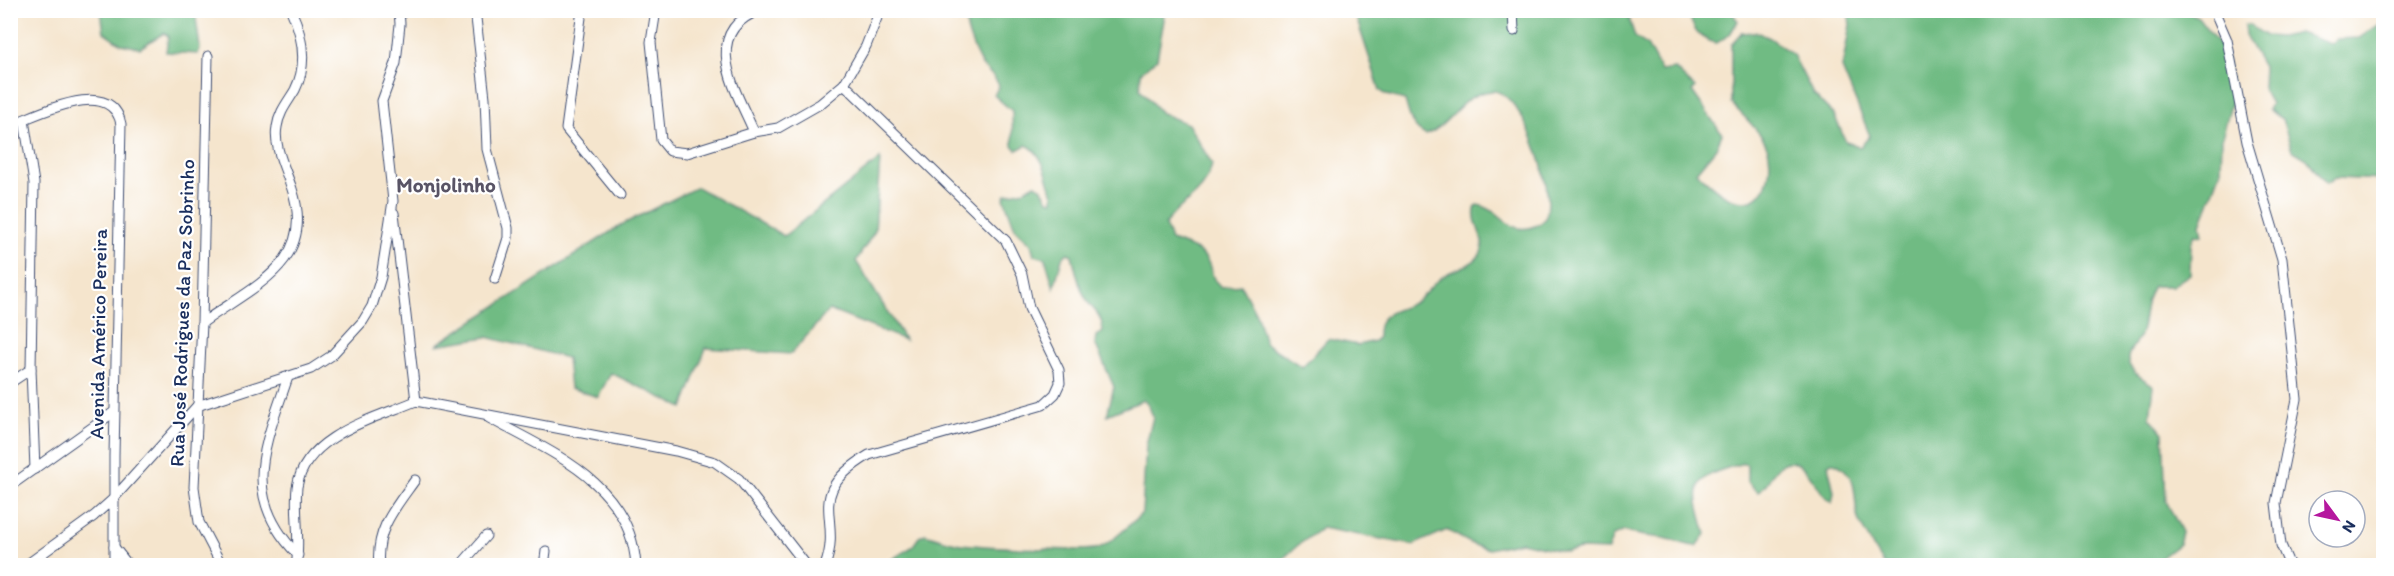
<svg xmlns="http://www.w3.org/2000/svg" width="2394" height="576" font-family="Itim,sans-serif">
<rect width="100%" height="100%" fill="#fff"/>
<filter id="ink" filterUnits="userSpaceOnUse"><feTurbulence type="fractalNoise" baseFrequency=".0167" numOctaves="2"/><feDisplacementMap in="SourceGraphic" scale="12" xChannelSelector="R" yChannelSelector="G"/><feConvolveMatrix kernelMatrix="1 2 1 2 8 2 1 2 1" color-interpolation-filters="sRGB"/></filter>
<filter id="wash" filterUnits="userSpaceOnUse"><feTurbulence type="fractalNoise" baseFrequency=".008" numOctaves="4" result="noise"/><feDisplacementMap in="SourceGraphic" scale="24" xChannelSelector="R" yChannelSelector="G"/><feGaussianBlur stdDeviation="1.35" result="paint"/><feColorMatrix in="noise" values="0 0 0 0 0 0 0 0 0 0 0 0 0 0 0 0 0 1.4 0 .05"/><feComposite in="paint" operator="in"/></filter>
<g filter="url(#wash)">
<rect width="100%" height="100%" fill="#f5e5cd"/>
<g fill="#70bb83" stroke="#467570" stroke-width="1.5">
<polygon points="101,11 195,11 200,48 198,54 166,52 168,36 164,33 140,48 121,44 104,32"/>
<path d="M963,11H1163L1164,20L1157,59L1141,72L1140,89L1161,113L1188,124L1212,164C1205,198 1181,199 1165,225L1171,240C1184,245 1202,249 1208,262C1214,275 1209,275 1221,287L1241,285L1257,316L1265,343L1302,367L1328,339L1358,345L1375,341L1378,337C1377,309 1397,313 1415,302C1425,296 1432,284 1442,277C1452,269 1469,268 1478,257C1492,242 1467,220 1477,205C1501,207 1509,242 1541,223C1564,208 1524,89 1492,91C1460,93 1453,124 1426,135C1411,129 1409,114 1405,100L1386,95L1380,90L1354,11H1644L1629,18L1635,37L1647,45L1661,71L1675,69L1695,88L1692,91L1722,134L1716,148L1696,172C1710,184 1724,200 1743,201C1770,203 1775,160 1765,142C1757,128 1742,115 1731,103V44L1741,33L1756,32L1770,38L1793,55L1813,94L1834,115L1846,142L1860,147L1870,136L1842,68L1850,25L1848,11H2186L2198,17L2224,51L2234,95L2222,137L2221,170L2201,225L2203,235L2195,234L2191,244L2190,274L2172,286H2153C2143,301 2146,318 2140,335C2137,343 2127,351 2128,360C2129,372 2146,380 2154,386L2150,417L2163,433L2166,501L2182,532L2179,544L2161,558V565H1885C1883,564 1861,526 1859,522C1852,502 1861,481 1840,466C1835,463 1833,462 1828,464L1834,492L1832,503C1817,495 1804,447 1779,466C1771,473 1768,486 1758,492L1747,481V465L1744,463C1691,478 1691,482 1706,534L1697,546C1685,546 1675,540 1663,538C1649,536 1638,536 1624,531L1613,536L1608,550L1581,549L1566,552L1521,542L1489,549L1474,545L1447,530L1413,545L1322,528L1297,546L1276,565L881,566L912,547L919,537L925,534C935,537 946,541 956,543C972,546 1090,553 1099,548C1113,542 1131,524 1142,513L1146,445L1153,417L1148,404L1144,400L1107,415L1114,387L1095,343L1096,336L1103,332C1101,313 1098,316 1088,302C1079,288 1076,271 1072,255L1068,253L1062,258L1054,288L1045,258L1034,255L1031,244L1015,228L1004,198L1006,194L1025,190L1035,184L1041,187L1048,200L1053,201V195C1048,180 1043,151 1026,145L1017,150L1013,145L1012,111L994,95L999,86C996,76 987,72 981,64C971,46 967,30 963,11Z"/>
<path d="M1688,11H1731L1738,21L1730,34L1717,43C1697,39 1693,29 1688,11Z"/>
<polygon points="2383,22 2383,180 2335,178 2326,184 2307,159 2292,150 2282,119 2268,110 2271,104 2262,88 2263,67 2245,35 2244,26 2250,25 2266,36 2280,37 2299,33 2331,44 2337,39 2359,38"/>
<polygon points="880,159 875,231 856,261 905,340 829,310 791,354 706,348 683,408 611,373 598,397 570,388 567,358 487,337 436,345 621,225 697,187 784,236"/>
</g>
</g>
<g filter="url(#ink)">
<g fill="none" stroke-linecap="round" stroke-linejoin="round">
<defs>
<g id="minor">
<polyline points="470,10 476,18 485,98 487,149 508,228 508,238 495,279"/>
<polyline points="582,10 566,129 620,195"/>
<polyline points="656,10 651,42 661,140 670,151 687,153 754,132 778,128 820,104 844,84 866,46 880,10"/>
<polyline points="1513,10 1514,31"/>
<polyline points="2214,10 2227,40 2247,142 2282,259 2297,399 2276,503 2281,545 2290,566"/>
<polyline points="208,56 202,323 194,487 199,522 222,566"/>
<polyline points="24,120 34,183 31,369 35,469"/>
<path d="M10,125C40,114 111,76 121,124L114,456V566"/>
<path d="M754,132C737,92 698,33 760,10"/>
<polyline points="394,213 416,401"/>
<path d="M202,323C253,286 317,263 292,189C286,170 273,146 277,127C279,112 288,102 295,90C308,64 303,36 291,10"/>
<path d="M288,377C265,446 239,495 298,555"/>
<polyline points="10,383 31,369"/>
<polyline points="416,401 676,451 715,462 739,479 807,566"/>
<path d="M489,418C552,453 631,483 636,566"/>
<polyline points="10,486 114,412"/>
<polyline points="114,547 129,566"/>
<polyline points="25,566 94,516 113,499 197,406 311,369 331,356 363,321 372,306 381,277 393,201 382,101 396,63 400,24 399,10"/>
<path d="M296,566C301,540 294,513 297,487C305,435 376,418 416,401"/>
<path d="M379,566C375,530 395,508 415,480"/>
<polyline points="460,566 486,536"/>
<polyline points="544,566 546,551"/>
<path d="M825,566C844,515 801,496 869,455L1043,405L1055,394L1060,383L1059,370L1029,308L1022,274L1006,241L844,84"/>
</g>
</defs>
<use href="#minor" stroke="#3c4a6f" stroke-width="11"/>
<use href="#minor" stroke="#fff" stroke-width="9"/>
</g>
</g>
<g text-anchor="middle" dominant-baseline="central" stroke-width="4.5" stroke-linejoin="round" paint-order="stroke">
<g font-size="20" fill="#1b2f5e" stroke="#fff">
<text transform="translate(182 313) rotate(-88)">Rua José Rodrigues da Paz Sobrinho</text>
<text transform="translate(98 334) rotate(-89)">Avenida Américo Pereira</text>
</g>
<g font-size="21" font-weight="bold" fill="#595466" stroke="#fff">
<text x="446" y="184">Monjolinho</text>
</g>
</g>
<rect width="2394" height="576" fill="none" stroke="#fff" stroke-width="36"/>
<g transform="translate(2337 519) rotate(123)"><circle r="28" fill="#ffffff" stroke="#a4acbf" stroke-width="1.5"/>
<path d="M0-4.5L10 22L0 15L-10 22Z" fill="#b5179e"/>
<text y="-9" font-size="16" font-weight="bold" text-anchor="middle" fill="#1b2f5e">N</text>
</g>
</svg>
